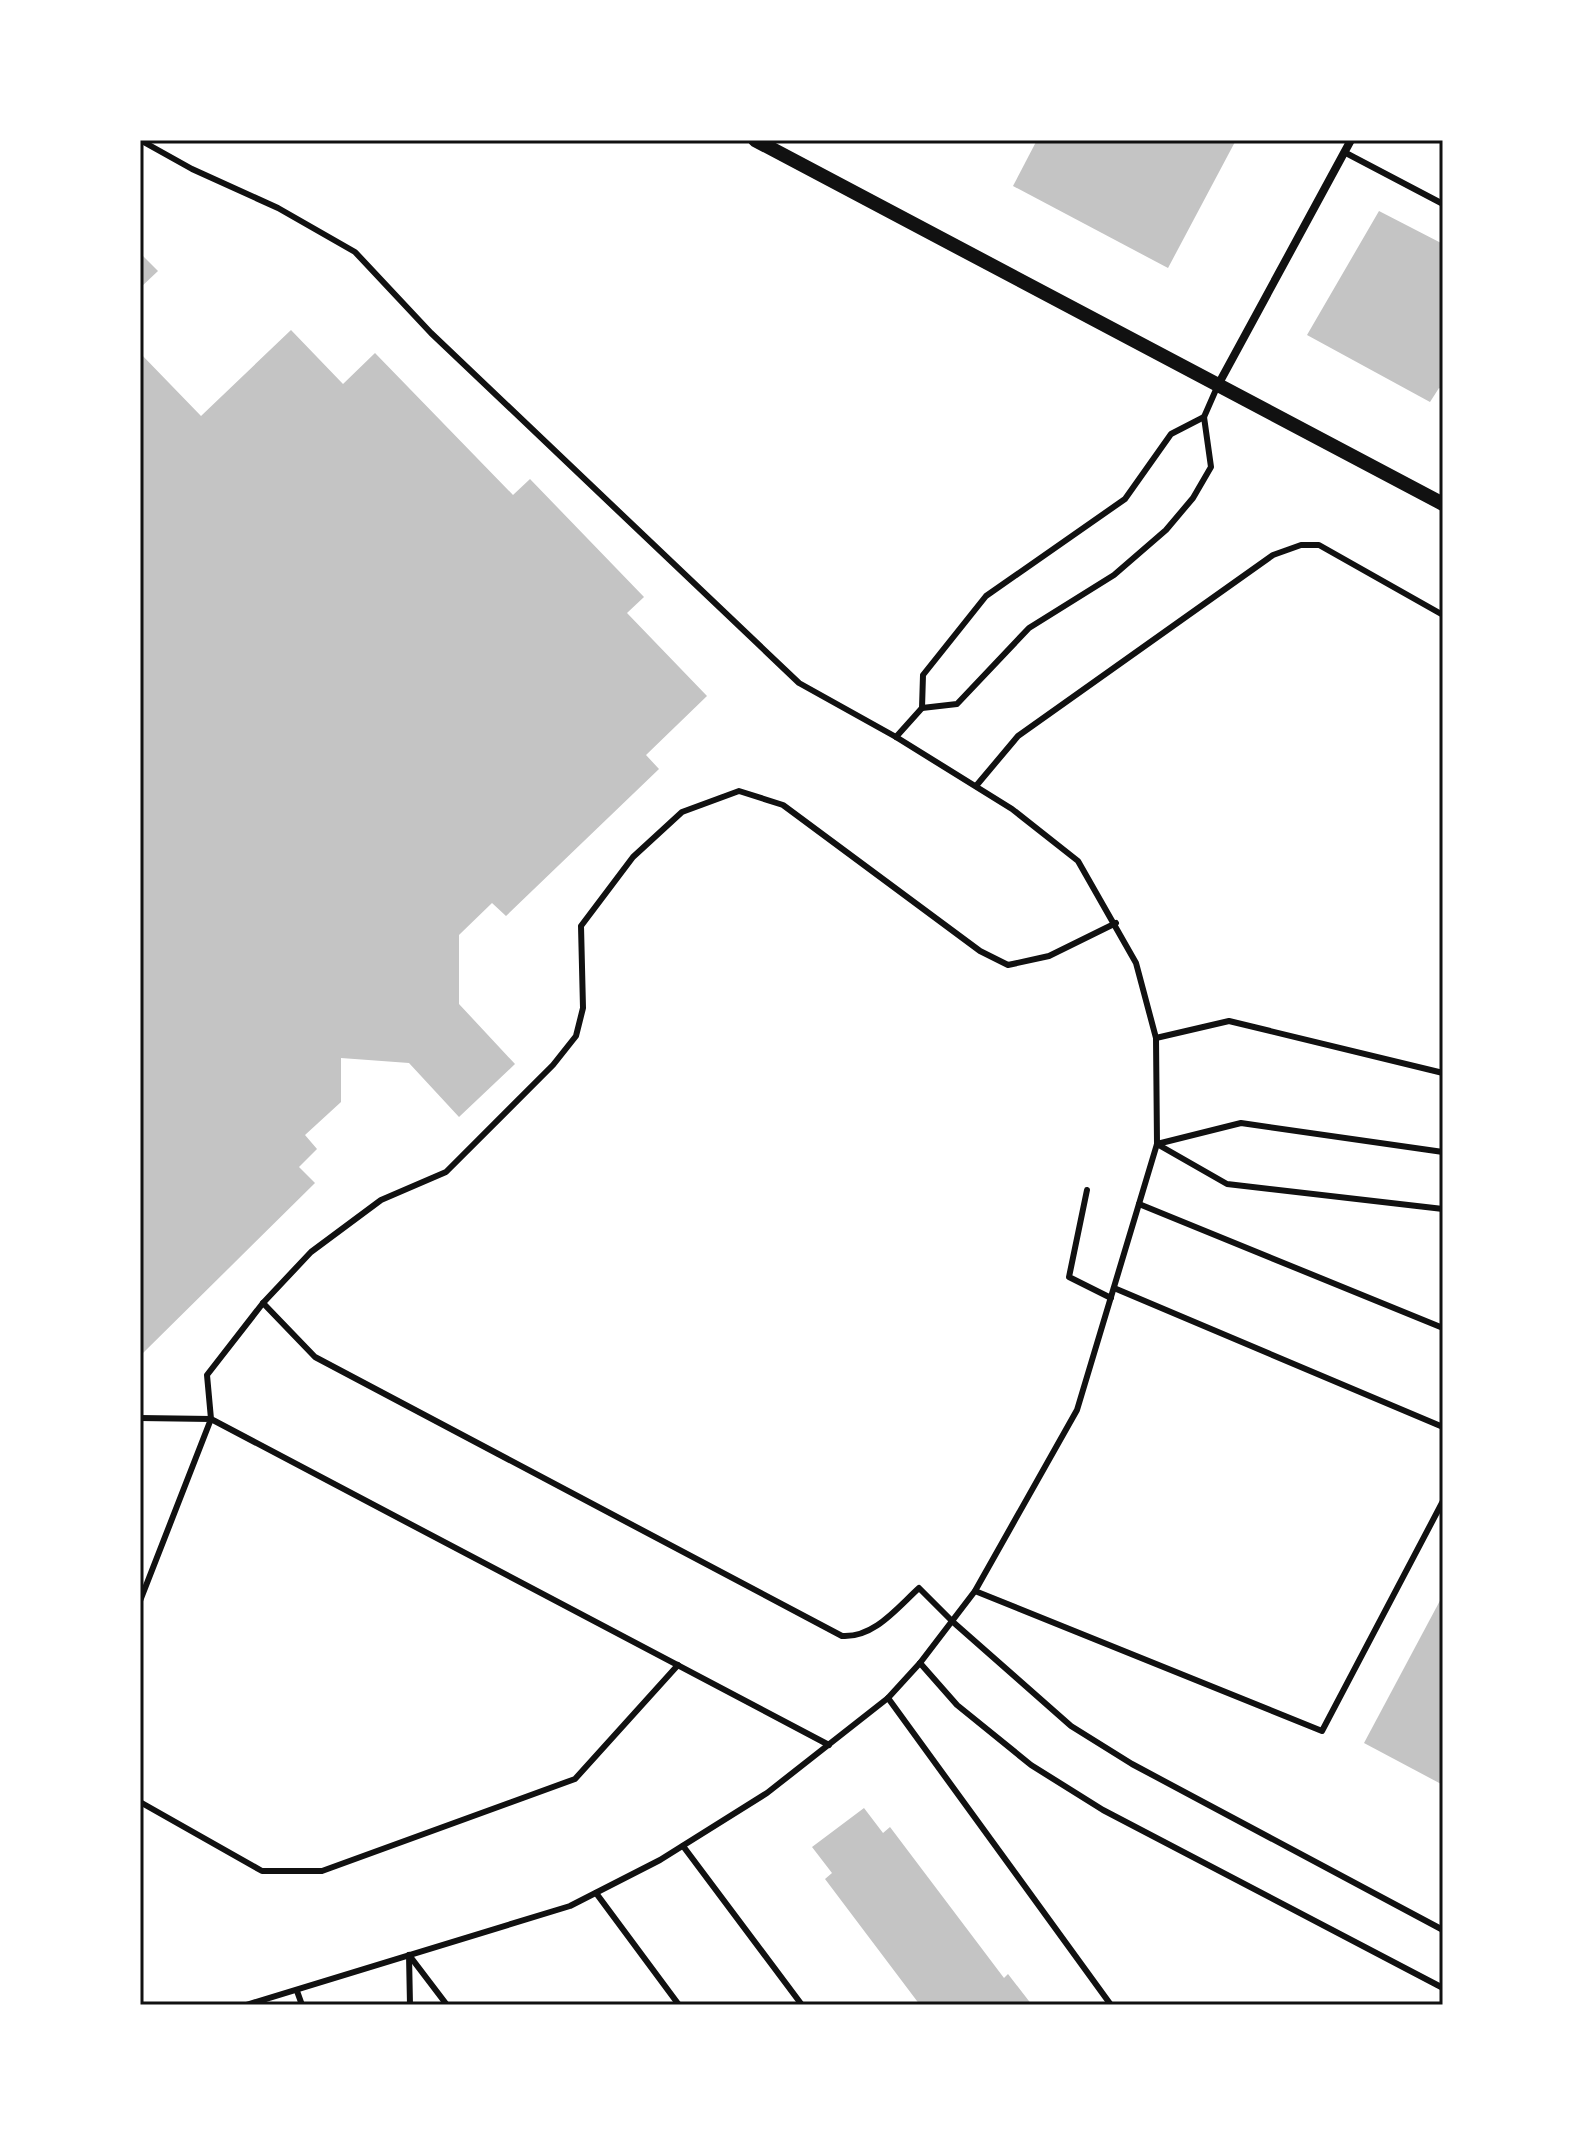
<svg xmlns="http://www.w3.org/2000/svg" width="1583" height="2145" font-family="Inter,sans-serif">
<rect width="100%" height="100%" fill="#fff"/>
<g fill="#c4c4c4">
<polygon points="1037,140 1236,140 1168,268 1013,186"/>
<polygon points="1379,211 1443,244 1443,390 1439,388 1430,402 1307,335"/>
<polygon points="140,253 158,271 140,288"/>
<polygon points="291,330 343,384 375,353 513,495 530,479 644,597 627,613 707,696 646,755 659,769 506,916 492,903 459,935 459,1004 515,1064 459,1117 409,1063 341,1058 341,1102 305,1135 317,1149 299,1167 315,1183 140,1356 140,353 201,416"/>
<polygon points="1443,1595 1443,1785 1364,1743"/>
<polygon points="864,1808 883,1833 890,1827 1004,1978 1008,1974 1032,2005 920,2005 825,1879 832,1873 812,1847"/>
</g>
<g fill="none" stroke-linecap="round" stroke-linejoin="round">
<g stroke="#111" stroke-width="6">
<polyline points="140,140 192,169 278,208 355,252 431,333 799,683 896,737 1012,809 1078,861 1136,963 1156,1038 1157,1144 1077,1410 975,1591 920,1663 888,1698 767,1793 660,1860 570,1906 246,2005"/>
<polyline points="1344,152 1443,204"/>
<polyline points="922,708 957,704 1029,628 1114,575 1166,530 1193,498 1211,467 1204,417 1218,385"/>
<polyline points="896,737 922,708 923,675 986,596 1125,499 1171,434 1204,417"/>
<polyline points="976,786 1018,736 1273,555 1301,545 1319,545 1443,615"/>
<polyline points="1156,1038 1229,1021 1443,1073"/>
<polyline points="1157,1144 1227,1184 1443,1209"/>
<polyline points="1157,1144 1241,1123 1443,1152"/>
<polyline points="1087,1190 1069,1277 1111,1298"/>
<polyline points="1139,1204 1443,1328"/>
<polyline points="1114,1288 1443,1427"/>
<path d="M263,1303L315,1357L842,1636C874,1638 897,1608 919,1588L953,1622L1071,1726L1132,1764L1443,1930"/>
<polyline points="140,1418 211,1419 140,1601"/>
<polyline points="975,1591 1322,1731 1443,1501"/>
<polyline points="920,1663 957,1705 1031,1765 1103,1810 1443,1988"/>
<polyline points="888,1698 1111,2005"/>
<polyline points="829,1745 211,1419 207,1375 263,1303 311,1252 381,1200 446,1172 553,1065 576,1036 583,1008 581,926 633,857 682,812 739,791 783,805 980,951 1008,965 1049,956 1116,923"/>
<polyline points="140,1802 262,1871 322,1871 575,1779 678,1665"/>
<polyline points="683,1846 802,2005"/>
<polyline points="596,1893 679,2005"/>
<polyline points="409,1955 447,2005"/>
<polyline points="409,1955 410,2005"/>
<polyline points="297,1991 302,2005"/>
</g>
<polyline stroke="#111" stroke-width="8" points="1218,385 1351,140"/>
<polyline stroke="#111" stroke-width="14" points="755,140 1443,504"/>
</g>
<rect width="1583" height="2145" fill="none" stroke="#ffffff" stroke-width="284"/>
<rect x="142" y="142" width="1299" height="1861" fill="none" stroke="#111" stroke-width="3"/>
</svg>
